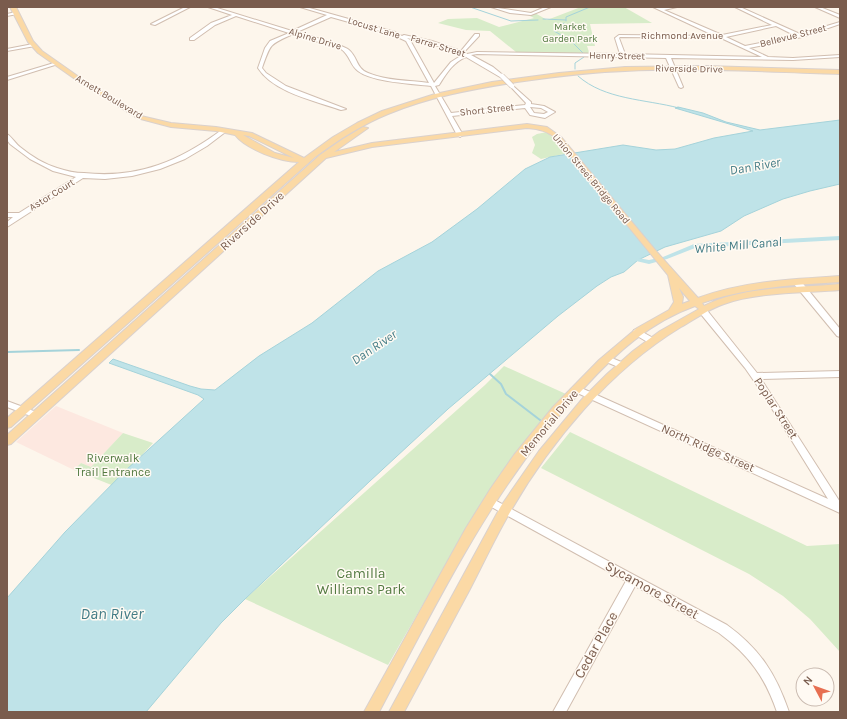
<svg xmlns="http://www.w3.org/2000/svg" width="847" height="719" font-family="Karla,sans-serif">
<rect width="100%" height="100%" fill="#fdf6ec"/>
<polygon fill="#fde8e0" points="56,406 123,433 91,467 81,463 74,470 16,442"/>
<g fill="#d8ecc9">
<polygon points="581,7 624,7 652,23 590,24 595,46 587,46 590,55 516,52 490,31 466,30 438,23 448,19 477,18 499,27 534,18 528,15 535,13 547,20"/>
<polygon points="547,132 568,153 541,159 532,153 535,145 532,137 537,134"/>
<polygon points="504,366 566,394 512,458 483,500 388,665 245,599 485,385"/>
<polygon points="570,432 807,546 840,544 840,652 810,619 783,596 749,574 541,468"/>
<polygon points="123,433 153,443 114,486 74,470 81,463 91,467"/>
</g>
<polygon fill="#bfe3e8" stroke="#a5d3da" points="678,107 703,113 726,122 760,130 840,120 840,184 810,191 783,199 744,216 721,231 665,247 638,260 624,272 611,277 597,286 558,316 448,409 370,481 245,599 221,623 146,712 7,712 7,598 65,532 126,470 204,399 198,395 109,363 113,359 190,386 201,389 215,390 259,356 312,323 378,271 432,242 477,209 525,169 550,157 623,145 656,150 675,149 714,138 753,131 675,108"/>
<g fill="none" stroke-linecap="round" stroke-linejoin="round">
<g stroke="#a5d3da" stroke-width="1">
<polyline points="470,7 511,21 538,20"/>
<polyline points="543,19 566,20"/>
<polyline points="566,21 566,17 590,7"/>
<polyline points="564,23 554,31 570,40 584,54"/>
<polyline points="575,69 575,63 584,57"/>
<path d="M578,76C605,100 645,99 679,108"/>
</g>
<g stroke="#a5d3da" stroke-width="2">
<polyline points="7,352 79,350"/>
<polyline points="490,374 501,384 506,394 540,420"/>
</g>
<polygon fill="#bfe3e8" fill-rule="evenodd" points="840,236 840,240 695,248 667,259 649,264 636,261 635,260 638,258 649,260 663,257 694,244"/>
<defs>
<g id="minor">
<polygon points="185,7 190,7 155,25 151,24"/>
<path d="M208,7H214L292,31L327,15L300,7H306L395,32L402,36L404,35L432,41L461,51L475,34H479V36L464,52L467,54L477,52L620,54L615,38L619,35L715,36L653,7H677L664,10L722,35L772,25L735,7H740L800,34L840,22V24L802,37L749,48L768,57L793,58L840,55V57L793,60L671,58L683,87L681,88L679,87L666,58L477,54L471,55L493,67L504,76L500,77L466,57C453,62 446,74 439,85L435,86L451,113L525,105L526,103L510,86L512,85L531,102V104L544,106L555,112L545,118L530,115L525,108L452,116L463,135L460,137L457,135L431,86C413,84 372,82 358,71C350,65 350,55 341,49L293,34C269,45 271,43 262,68L266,73L286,86L346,109L341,110C315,101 273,92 258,68L265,48L270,41L289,33L236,16L215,25L194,40H190V38L211,23L232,15ZM331,17L391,34L406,41L429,83C409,80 387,81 368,73C356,68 358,58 349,50C342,44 308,36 297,32ZM776,26L796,36L745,46L726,37ZM620,37L721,38L762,57L625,54L619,38ZM407,38L442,47L462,55L451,62L434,83L410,40ZM530,107L541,108L548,112L544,114L534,113Z"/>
<polygon points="491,7 531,13 545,7 551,7 531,15 510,13"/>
<polygon points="815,7 820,7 840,15 840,18"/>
<polygon points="16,12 17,14 7,16 7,14"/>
<polygon points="33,44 35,45 35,46 7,51 7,49"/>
<polygon points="54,63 58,64 7,80 7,77"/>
<path d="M223,129L228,130L207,146L185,159L160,169L132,176L105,179L83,178L7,227V222L13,217H7V213H19L76,177L53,171L30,159L10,144L7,140V134C12,137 15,143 20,147C31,156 44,164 57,168C66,171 75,173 84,173C138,179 180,161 223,129Z"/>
<polygon points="794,280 800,280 840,329 840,337 837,336 794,284 793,282"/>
<polygon points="700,309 706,309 757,373 840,371 840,377 761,379 840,502 840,513 573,391 572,389 573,387 579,387 828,499 761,391 745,368 700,313 699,311"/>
<polygon points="637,329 655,339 656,341 655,343 649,343 634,334 633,332 634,330"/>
<polygon points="607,356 626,364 627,366 623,369 604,361 603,359"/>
<polygon points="7,401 39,413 40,415 39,417 36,418 7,407"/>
<path d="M489,497L727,625C760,649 776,674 789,712H777C765,677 749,655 719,633L635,586L566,712H553L626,581L486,504L484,501L486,498Z"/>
</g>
<g id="major">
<path d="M10,7H16L33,41L42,51L79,77L141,116L171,123L216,127L252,133L304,158L333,137L357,123L382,111L435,94L492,82L559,73L625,67L706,66L840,70V74C768,72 697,67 625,71C589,72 553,77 517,82C473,89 429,97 388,114C361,125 338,140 315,157L11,427L7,428V418L299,162C280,162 246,149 235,135L216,131L171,127L137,118L75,79L38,53L28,42ZM243,135L249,136L294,158L275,153Z"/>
<path d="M527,124L547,127L561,137L656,251L698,298C743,281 793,279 840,276V282C794,285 746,287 702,303L704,306C741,286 799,288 840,284V290C805,293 757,292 724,304C709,309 695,319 681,327C610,370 550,442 509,514C495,538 483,564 470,589C448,630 426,671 404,712H389L501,506L539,451L583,398L607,374L633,351L660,331L699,309L695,306C650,322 616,353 584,388C495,482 439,599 379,712H364L466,528L491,488L514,455L553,407L599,360L637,328L669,310L674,302L668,275L557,139C547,131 540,129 527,128L372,147L326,158L11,444L7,445V435L320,155L343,139L363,127L368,128L334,152L372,143ZM679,288L690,301L682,304L683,297Z"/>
</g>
</defs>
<use href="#minor" stroke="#d1beb0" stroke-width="2"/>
<use href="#major" stroke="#dad1cd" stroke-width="2"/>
<use href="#minor" fill="#fff" fill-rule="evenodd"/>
<use href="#major" fill="#fbd9a5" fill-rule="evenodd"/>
<defs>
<polyline id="minor-bridge" points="502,76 512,86"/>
</defs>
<use href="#minor-bridge" stroke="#d1beb0" stroke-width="5.5" stroke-linecap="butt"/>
<use href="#minor-bridge" stroke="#fff" stroke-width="4.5"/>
</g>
<g text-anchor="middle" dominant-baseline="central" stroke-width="3" stroke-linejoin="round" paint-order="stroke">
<g font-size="10" fill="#537a41" stroke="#fffaf3">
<text x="570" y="27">Market<tspan x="570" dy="12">Garden Park</tspan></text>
</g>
<g font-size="10" fill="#7a5c4d" stroke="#fffaf3">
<text transform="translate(374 28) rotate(17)">Locust Lane</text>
<text x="682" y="36">Richmond Avenue</text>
<text transform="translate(793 36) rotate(-14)">Bellevue Street</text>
<text transform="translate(315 39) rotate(17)">Alpine Drive</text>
<text transform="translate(438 46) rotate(17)">Farrar Street</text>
<text transform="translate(617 56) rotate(1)">Henry Street</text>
<text transform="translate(689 69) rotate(1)">Riverside Drive</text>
<text transform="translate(109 97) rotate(31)">Arnett Boulevard</text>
<text transform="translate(487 110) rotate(-6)">Short Street</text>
<text transform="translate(591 179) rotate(50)">Union Street Bridge Road</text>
<text transform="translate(52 195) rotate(-32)">Astor Court</text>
</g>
<g font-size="12" fill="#7a5c4d" stroke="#fffaf3">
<text transform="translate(252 221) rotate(-42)">Riverside Drive</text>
<text transform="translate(776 408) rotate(57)">Poplar Street</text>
<text transform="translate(549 423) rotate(-50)">Memorial Drive</text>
<text transform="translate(708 448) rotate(24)">North Ridge Street</text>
</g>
<g font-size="12" fill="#537a41" stroke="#fffaf3">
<text x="113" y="458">Riverwalk<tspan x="113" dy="14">Trail Entrance</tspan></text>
</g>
<g font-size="13" font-style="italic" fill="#437c86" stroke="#fffaf3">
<text transform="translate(755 166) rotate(-10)">Dan River</text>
<text transform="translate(738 245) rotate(-5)">White Mill Canal</text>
<text transform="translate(374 347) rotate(-34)">Dan River</text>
</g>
<g font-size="14" fill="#537a41" stroke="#fffaf3">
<text x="361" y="573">Camilla<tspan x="361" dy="16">Williams Park</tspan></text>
</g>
<g font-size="14" fill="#7a5c4d" stroke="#fffaf3">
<text transform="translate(652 590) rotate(29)">Sycamore Street</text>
<text transform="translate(596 645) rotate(-61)">Cedar Place</text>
</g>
<g font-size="16" font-style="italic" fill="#437c86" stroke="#fffaf3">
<text x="112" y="613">Dan River</text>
</g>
</g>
<rect width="847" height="719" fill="none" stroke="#7a5c4d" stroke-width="16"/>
<g transform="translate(815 687) rotate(311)"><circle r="19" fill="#fffaf3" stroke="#cabbb1"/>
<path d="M0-3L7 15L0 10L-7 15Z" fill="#e76f51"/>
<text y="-6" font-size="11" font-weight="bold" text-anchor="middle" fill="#7a5c4d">N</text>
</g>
</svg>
